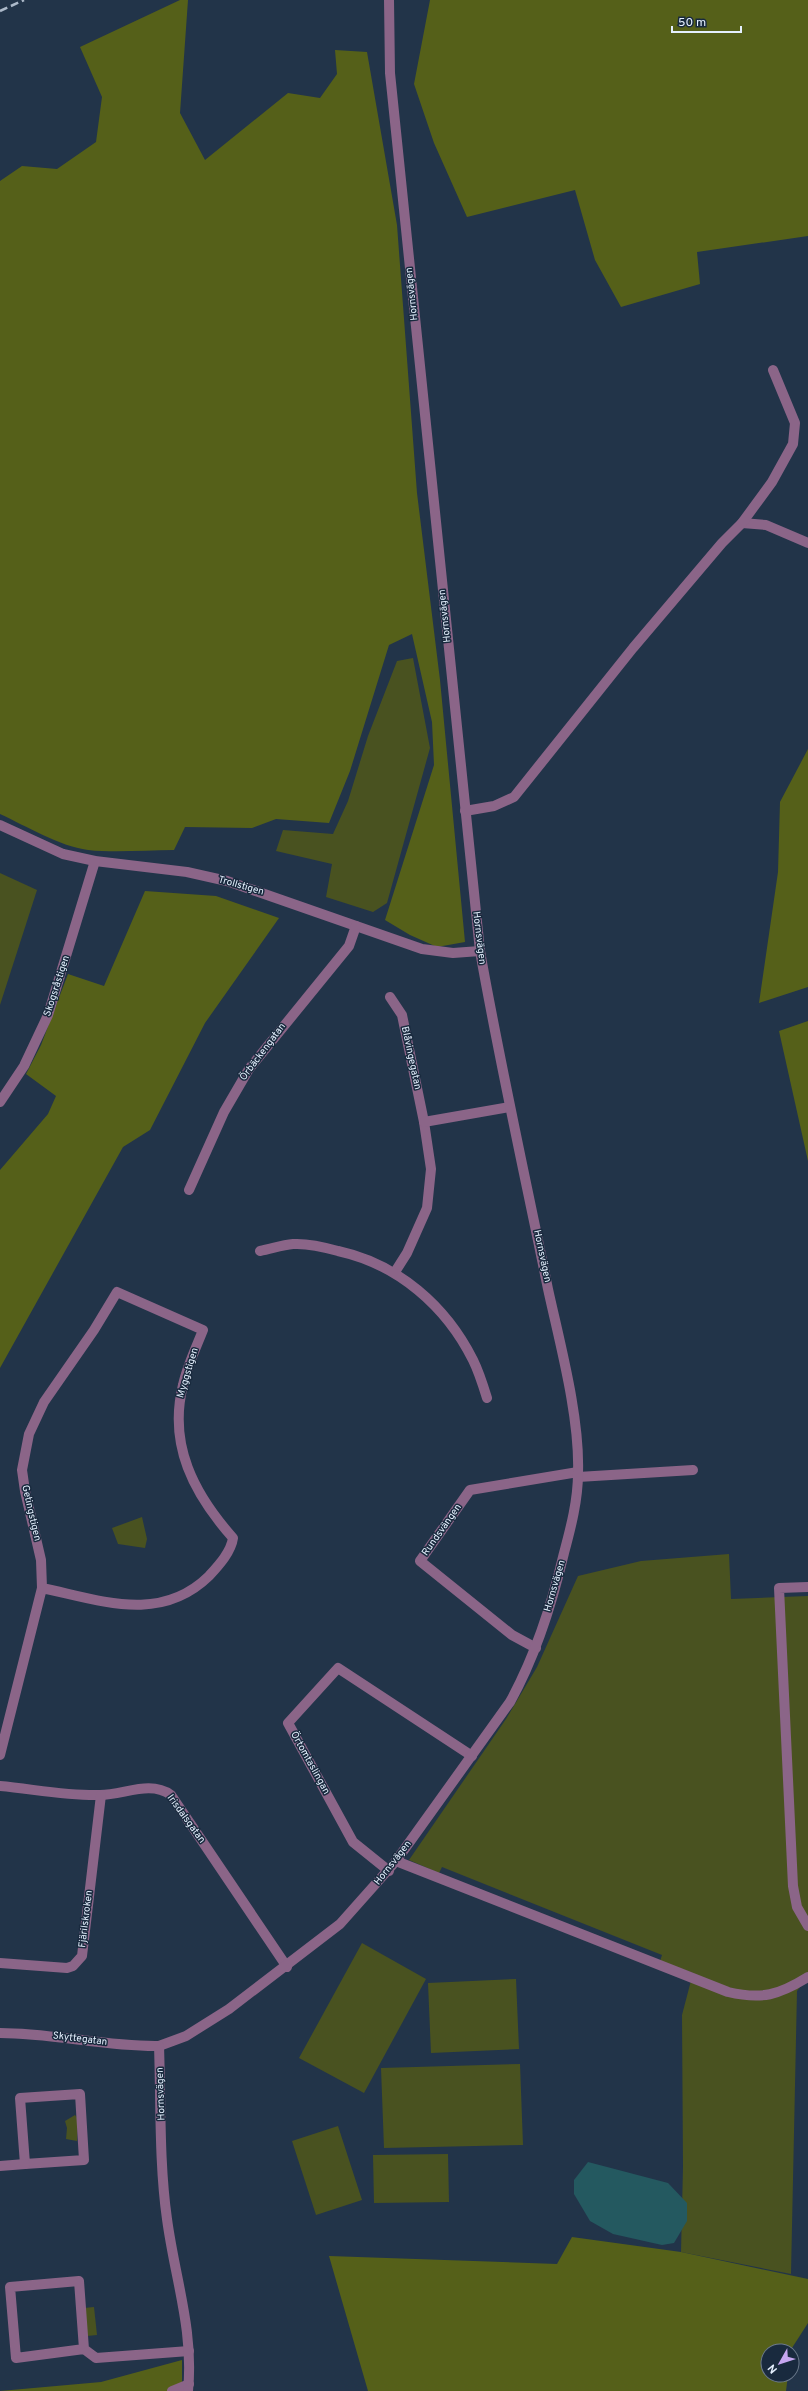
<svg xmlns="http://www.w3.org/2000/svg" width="808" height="2391" font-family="Overpass,sans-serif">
<rect width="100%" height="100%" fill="#223449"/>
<g fill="#495220">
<polygon points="413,658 430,748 387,903 373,912 326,897 332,864 276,851 283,830 333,834 348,801 368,736 397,661"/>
<polygon points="0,873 37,890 0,1005"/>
<polygon points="142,1517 147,1539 145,1548 118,1544 112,1528"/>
<polygon points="729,1554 731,1599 808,1596 808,1977 797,1991 791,2274 681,2252 683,2167 682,2015 693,1973 660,1961 662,1955 442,1867 439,1873 409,1860 506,1719 537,1667 578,1576 641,1561"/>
<polygon points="362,1943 426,1979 364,2093 299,2058"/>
<polygon points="516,1979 519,2049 431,2053 428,1983"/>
<polygon points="520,2064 523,2145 384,2148 381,2068"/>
<polygon points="75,2115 78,2119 77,2141 66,2139 67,2128 65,2121"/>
<polygon points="338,2126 362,2200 316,2215 292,2141"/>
<polygon points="448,2154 449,2202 374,2203 373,2155"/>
<polygon points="94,2307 97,2335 87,2336 84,2308"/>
</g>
<g fill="#556019">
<path d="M180,0H188L180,113L205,160L288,93L320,98L337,74L335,50L367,52L397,225L417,493L440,680L465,942L437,947L410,935L385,920L434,765L432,722L412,634L389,645L350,771L329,823L276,819L252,828L185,827L174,850C146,850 116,853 88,850C59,846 26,826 0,814V181L22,166L57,169L96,142L102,97L80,47Z"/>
<polygon points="430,0 808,0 808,236 697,252 700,284 621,307 595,260 575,190 467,217 434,143 414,84"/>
<polygon points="808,749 808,987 759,1003 778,872 780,802"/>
<polygon points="145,891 216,896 279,918 205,1023 150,1130 123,1147 0,1368 0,1170 48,1114 56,1096 26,1074 41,1045 68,974 104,986"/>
<polygon points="808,1021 808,1161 779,1031"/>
<polygon points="572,2237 681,2252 808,2279 808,2323 790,2351 768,2351 768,2375 788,2375 786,2391 368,2391 329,2256 557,2264"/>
<polygon points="182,2360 182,2391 0,2391 101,2382"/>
</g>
<polygon fill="#245960" points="588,2162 668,2183 687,2203 687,2221 674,2243 662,2245 613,2234 590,2221 574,2194 574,2180"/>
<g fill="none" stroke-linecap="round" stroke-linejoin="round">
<g stroke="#8b6588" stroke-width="10">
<polyline points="742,523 766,525 808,543"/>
<polyline points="465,811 494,806 514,797 633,648 722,543 742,523 772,482 793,444 795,423 773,370"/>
<polyline points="0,825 63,854 95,861 187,872 227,881 422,949 453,953 480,951"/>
<polyline points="390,997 402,1015 424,1122 431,1169 427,1208 407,1253 395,1272"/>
<polyline points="0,1102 24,1066 48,1015 95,861"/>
<polyline points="424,1122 510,1107"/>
<polyline points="189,1190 224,1112 249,1069 349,946 356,926"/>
<path d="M260,1251C271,1249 282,1245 293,1244C309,1243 324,1247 338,1251C398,1264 446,1306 473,1360C479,1372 483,1385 487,1398"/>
<polyline points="578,1477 693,1470"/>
<polyline points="808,1587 779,1588 793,1886 797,1907 808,1926"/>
<polyline points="536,1648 512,1635 420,1561 470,1490 578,1472"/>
<path d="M0,1755L42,1588L41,1560L25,1491L22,1470L29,1434L44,1402L94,1330L117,1292L203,1330C196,1348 187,1366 183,1385C168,1445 194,1494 233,1538C231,1552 219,1565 209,1576C160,1624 100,1600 42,1588"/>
<path d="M0,1786C33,1789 67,1796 100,1795C124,1795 150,1780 171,1795L287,1967"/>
<path d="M396,1861L728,1992C762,2000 779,1995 808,1977"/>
<polyline points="389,1871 353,1842 288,1723 338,1668 472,1756"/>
<polyline points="0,1963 67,1968 73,1966 82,1956 101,1795"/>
<polygon points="80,2094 84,2160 25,2164 20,2098"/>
<polyline points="0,2166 25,2164"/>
<polyline points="84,2349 16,2358 10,2287 79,2281 84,2349 96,2358 189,2351"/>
<polyline points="172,2391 189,2384"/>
<path d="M188,2391C194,2330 175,2279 167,2219C159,2162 161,2103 159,2046L186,2036L229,2009L340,1924L396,1861L510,1702C536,1655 552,1604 564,1553C571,1527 578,1500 578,1473C580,1417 560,1344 548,1289C525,1176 500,1064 480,951L390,73L389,0"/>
</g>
<path stroke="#8b6588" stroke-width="10" d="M0,2033C54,2033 106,2047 159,2046"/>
<polyline stroke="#acb9c9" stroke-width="2.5" stroke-dasharray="8 4" stroke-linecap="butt" points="0,11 24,0"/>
</g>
<g text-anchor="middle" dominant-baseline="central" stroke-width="3" stroke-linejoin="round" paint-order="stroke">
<g font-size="10" fill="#e5f0fe" stroke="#192a3e">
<text transform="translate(412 294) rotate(-96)">Hornsvägen</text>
<text transform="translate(445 616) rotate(-96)">Hornsvägen</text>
<text transform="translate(241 886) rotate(16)">Trollstigen</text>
<text transform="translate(479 938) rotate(83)">Hornsvägen</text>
<text transform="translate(57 986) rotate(-72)">Skogsråstigen</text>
<text transform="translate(263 1052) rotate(-53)">Örbäckengatan</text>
<text transform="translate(411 1058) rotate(78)">Blåvingegatan</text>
<text transform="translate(542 1256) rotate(78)">Hornsvägen</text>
<text transform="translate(188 1373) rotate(-73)">Myggstigen</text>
<text transform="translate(31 1513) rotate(77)">Getingstigen</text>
<text transform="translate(442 1530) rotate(-55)">Rundsvängen</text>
<text transform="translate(555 1586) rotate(-74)">Hornsvägen</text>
<text transform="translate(310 1763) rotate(61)">Örtomtaslingan</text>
<text transform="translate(186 1819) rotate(54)">Irisdalsgatan</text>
<text transform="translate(393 1863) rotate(-52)">Hornsvägen</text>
<text transform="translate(86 1919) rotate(-83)">Fjärilskroken</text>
<text transform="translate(80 2039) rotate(7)">Skyttegatan</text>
<text transform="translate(161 2094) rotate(-92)">Hornsvägen</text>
</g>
</g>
<g transform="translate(780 2363) rotate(231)"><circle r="19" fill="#192a3e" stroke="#6b798b"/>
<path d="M0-3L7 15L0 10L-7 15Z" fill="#c6a6f0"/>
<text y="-6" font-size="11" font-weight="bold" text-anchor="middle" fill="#e5f0fe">N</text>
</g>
<path d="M672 26v6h69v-6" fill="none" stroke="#e5f0fe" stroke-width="2"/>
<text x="678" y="26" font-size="12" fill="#e5f0fe" stroke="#192a3e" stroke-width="3" paint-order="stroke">50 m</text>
</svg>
